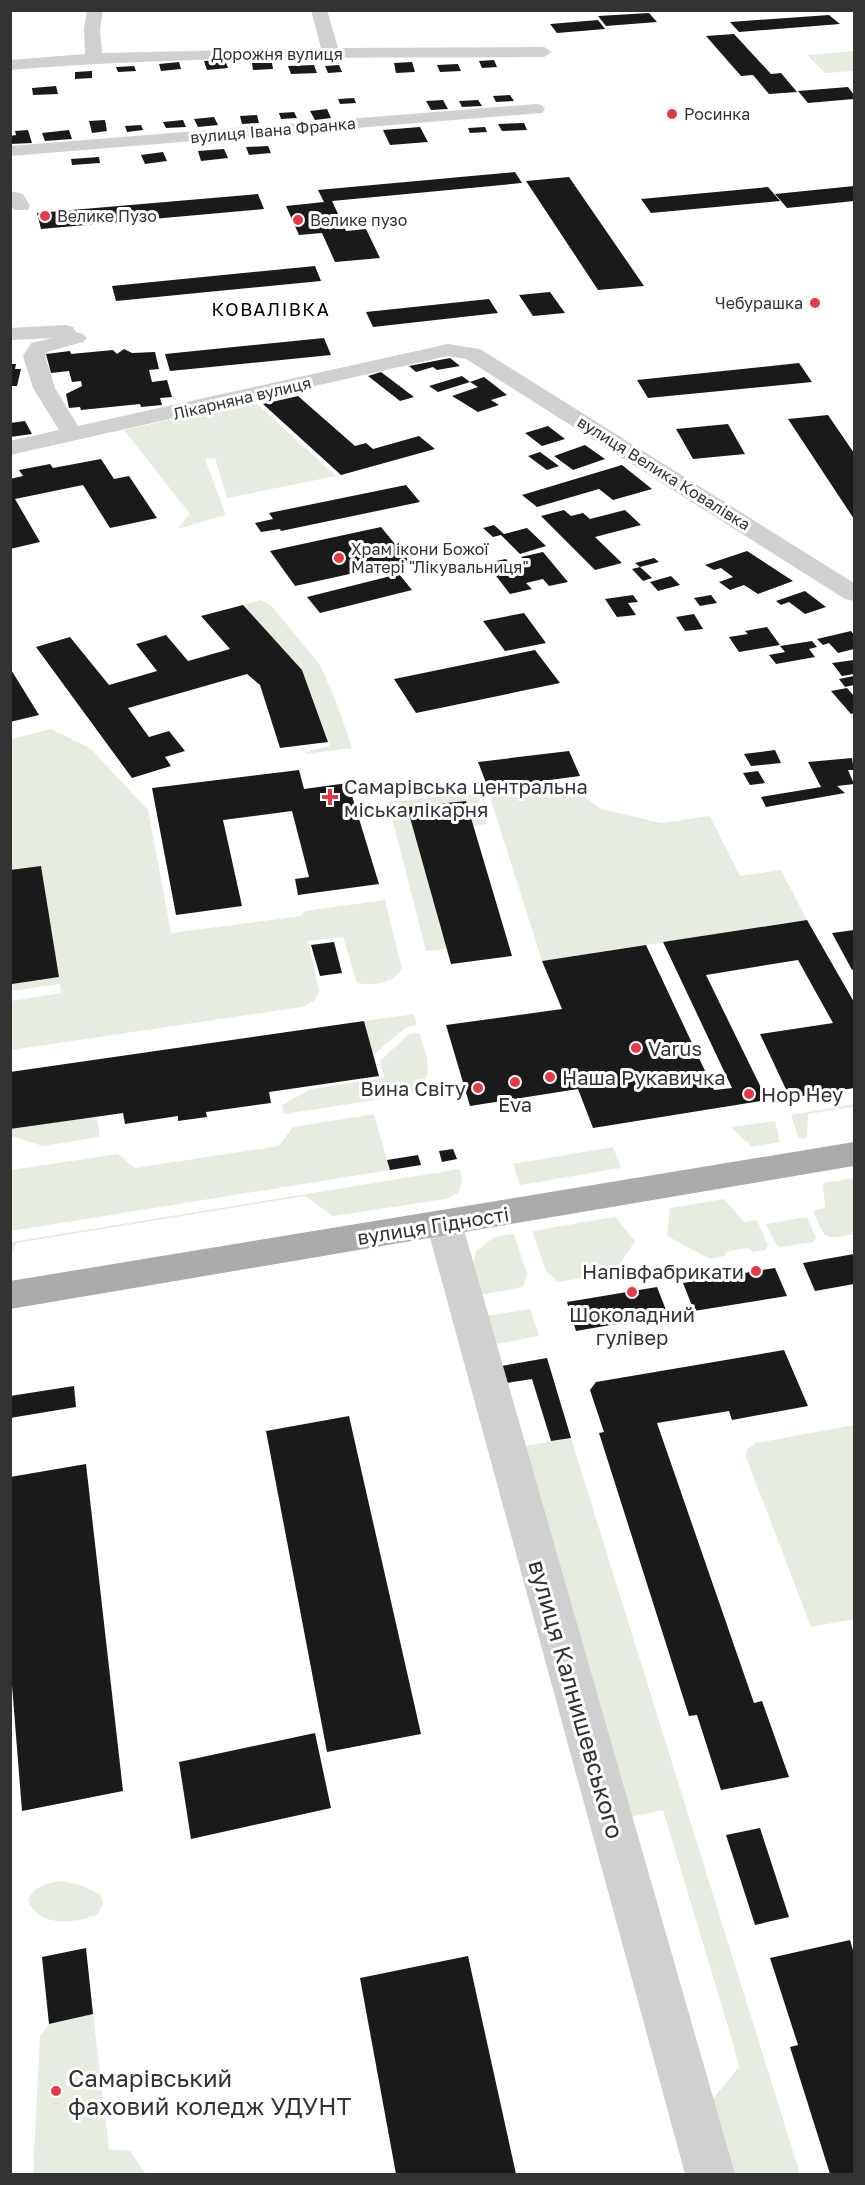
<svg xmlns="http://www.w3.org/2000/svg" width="865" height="2185" font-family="'Golos Text',sans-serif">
<rect width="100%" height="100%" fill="#fff"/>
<g fill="#e6ecdf">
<polygon points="854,51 854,71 825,73 807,55"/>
<polygon points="254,401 336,476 227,498 215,458 205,459 226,515 177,529 190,514 124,430"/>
<polygon points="260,600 271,605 320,665 336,701 352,748 306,754 305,752 330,746 302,670 243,605"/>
<path d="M51,729L91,749L148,810L171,933L301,916L304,911L385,900L402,969C392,984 374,986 357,983L343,937L308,941L319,991L315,1000L302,1007L11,1050V1001L61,993L60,984L11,991L10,976L12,984L59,977L41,866L10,870L11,739Z"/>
<polygon points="572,787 601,809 661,823 710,816 740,876 781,870 807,920 542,961 490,797"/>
<polygon points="477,793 487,824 473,826 466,801 407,807 447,949 426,951 388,802"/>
<polygon points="414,1014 417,1025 405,1028 373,1055 364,1021"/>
<path d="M419,1033C429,1063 438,1081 402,1096L284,1114L282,1105L311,1089L384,1078L380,1061L409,1034Z"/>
<polygon points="854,1104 854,1107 808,1114 807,1138 799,1139 791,1115"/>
<polygon points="374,1114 390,1170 11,1231 11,1170 118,1154 135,1168 279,1146 293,1127"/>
<polygon points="97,1116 100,1137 43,1146 11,1136 11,1129"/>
<polygon points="775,1121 780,1142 752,1147 731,1127"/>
<polygon points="613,1147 621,1168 520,1185 513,1164"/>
<polygon points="460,1169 462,1182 458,1193 446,1199 333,1216 305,1196 17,1243 11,1254 11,1242"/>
<path d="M854,1178V1234C822,1240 826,1240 813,1211L825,1208L823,1183Z"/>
<polygon points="724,1199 744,1222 757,1220 768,1245 766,1250 753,1252 748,1248 726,1252 724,1256 710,1259 667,1236 670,1208"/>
<polygon points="615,1217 635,1241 615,1272 610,1273 604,1270 593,1271 588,1277 558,1282 546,1271 532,1231"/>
<polygon points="807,1217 816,1237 814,1242 780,1247 775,1243 766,1224"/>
<polygon points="514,1234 527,1274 523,1287 480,1295 472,1268 476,1251 494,1237"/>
<polygon points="530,1309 539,1336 495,1344 486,1316"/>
<polygon points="854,1425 854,1619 811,1627 746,1457 747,1449 756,1443"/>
<polygon points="571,1438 800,2174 733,2174 711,2101 739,2067 734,2047 663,1810 630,1817 525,1446"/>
<path d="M61,1881L80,1885L100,1894L103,1904L97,1915C74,1923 40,1928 28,1901C33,1887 46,1883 61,1881Z"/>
<polygon points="93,2014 109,2149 130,2151 146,2174 33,2174 40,2036 49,2024"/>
</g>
<g fill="#1a1a1a">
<polygon points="649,13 657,22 606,26 598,16"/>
<polygon points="829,15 840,24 739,32 730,22"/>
<polygon points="598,20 605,29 557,33 550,24"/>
<polygon points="734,34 771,74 781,73 797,92 769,94 753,75 741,76 706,36"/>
<polygon points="225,60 228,68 207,70 204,61"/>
<polygon points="494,60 497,67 482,68 479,61"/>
<polygon points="179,62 181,69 161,71 159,64"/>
<polygon points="412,62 415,72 396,73 394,63"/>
<polygon points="252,63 272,63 273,69 253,70"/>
<polygon points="458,64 461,71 440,72 437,65"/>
<polygon points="314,65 317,73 291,74 288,66"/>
<polygon points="339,65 342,72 328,73 325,66"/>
<polygon points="134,66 136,71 118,72 116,67"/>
<polygon points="92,71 92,78 75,79 75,72"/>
<polygon points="56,86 58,94 33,95 32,88"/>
<polygon points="848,87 854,95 854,99 808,103 798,91"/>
<polygon points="510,95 514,101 496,102 493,96"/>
<polygon points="354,98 356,103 340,104 338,99"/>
<polygon points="443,100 448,109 431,110 426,101"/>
<polygon points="478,100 482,106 462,107 459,101"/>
<polygon points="327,109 331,118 315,120 310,111"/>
<polygon points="294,112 297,118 281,119 279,113"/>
<polygon points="257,115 259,123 242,124 240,116"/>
<polygon points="214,117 218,125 198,127 194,119"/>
<polygon points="105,120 107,131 92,133 89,121"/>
<polygon points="183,120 186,127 166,128 163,122"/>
<polygon points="524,123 527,130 502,131 498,124"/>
<polygon points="141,125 143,130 127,132 125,126"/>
<polygon points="420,127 428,142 390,145 383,130"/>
<polygon points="485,127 487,132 470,133 468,128"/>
<polygon points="28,130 32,143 10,144 10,136 16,135 15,131"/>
<polygon points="69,130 72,139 45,141 42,133"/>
<polygon points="268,146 271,153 249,155 246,147"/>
<polygon points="224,149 228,158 201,161 198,151"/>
<polygon points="163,152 167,161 145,164 141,155"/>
<polygon points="99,157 100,163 72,165 71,159"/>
<polygon points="515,172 522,183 332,201 346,231 366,229 380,258 335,262 322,233 299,235 286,206 324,202 318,190"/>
<polygon points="569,177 644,286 598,290 526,181"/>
<polygon points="854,186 854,201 787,208 775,194"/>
<polygon points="768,187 780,201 651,213 641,199"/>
<polygon points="258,194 264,209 41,229 37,213"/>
<polygon points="315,266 321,281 116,301 112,286"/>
<polygon points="550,292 565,313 533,316 519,295"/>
<polygon points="489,299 498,313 373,327 366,312"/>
<polygon points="324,338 331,355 170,371 165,354"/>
<polygon points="124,349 132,353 155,352 159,369 149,370 152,382 167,380 172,397 160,398 162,405 141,407 140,404 81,410 80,407 69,408 66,394 82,386 81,381 72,382 69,371 51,373 46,354 70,351 71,354 113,350 117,354"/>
<polygon points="450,358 460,366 437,370 433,367 416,372 409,366"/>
<polygon points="799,363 812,382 648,398 637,380"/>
<polygon points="10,364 16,364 15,369 21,369 17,386 10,386"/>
<polygon points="381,372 414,397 400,401 368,376"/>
<polygon points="462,376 470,382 438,392 429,386"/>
<polygon points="484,377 507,395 491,400 499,405 478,412 452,396 478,387 470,382"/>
<polygon points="298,396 355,446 366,443 373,449 419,436 435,449 341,475 263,404"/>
<polygon points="828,415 854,453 854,519 788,419"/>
<polygon points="25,421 32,434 10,437 10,423"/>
<polygon points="728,424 745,454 693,459 676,429"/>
<polygon points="548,426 565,439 542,446 525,433"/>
<polygon points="585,445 605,459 573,470 554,456"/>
<polygon points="540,452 559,466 547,470 528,456"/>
<polygon points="101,459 114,479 129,476 157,518 110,528 83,485 15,499 40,542 10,549 10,479 23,476 19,470 50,464 53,468"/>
<polygon points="622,465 652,489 613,500 599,489 537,507 522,495"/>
<polygon points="406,485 420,502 281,531 280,529 261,532 255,523 273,519 269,513"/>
<polygon points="564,510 571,516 583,513 590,519 625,510 641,525 595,537 622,563 595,570 541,516"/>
<polygon points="494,525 504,534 527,528 546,546 520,554 501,535 493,537 483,528"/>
<polygon points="381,527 409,561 295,586 270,551"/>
<polygon points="747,551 793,581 758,594 744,585 730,590 719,582 733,577 721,568 714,570 705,565"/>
<polygon points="543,552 568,582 549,586 543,579 526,583 532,589 510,594 486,563 506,559 512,567 527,564 521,557"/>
<polygon points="654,558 659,562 640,567 635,563"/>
<polygon points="640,567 652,578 643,581 632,569"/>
<polygon points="399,574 412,590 320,613 307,597"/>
<polygon points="671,576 680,585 658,591 650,582"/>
<polygon points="805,591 826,607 805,614 789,602 781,605 776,601"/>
<polygon points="633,595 638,602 628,603 636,615 617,617 605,599"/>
<polygon points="711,595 717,603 700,606 694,598"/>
<polygon points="243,605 302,670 328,742 280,748 260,685 247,674 128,708 149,737 169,731 185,751 165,757 171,766 132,778 36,647 70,637 109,685 157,671 136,644 166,635 188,661 230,649 201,616"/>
<polygon points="524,613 546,643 505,651 483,621"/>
<polygon points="694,614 703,629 685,631 676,617"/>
<polygon points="767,627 780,645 739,652 729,637 748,634 745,631"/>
<polygon points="851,631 854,635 854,649 838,653 829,643 823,645 817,639"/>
<polygon points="812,641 817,647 809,649 815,657 776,664 769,655 785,652 780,646"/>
<polygon points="535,650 560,683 416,713 394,679"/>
<polygon points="854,660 854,674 842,676 832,663"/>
<polygon points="10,668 39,715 10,722"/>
<polygon points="854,676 854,685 845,687 839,679"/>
<polygon points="847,688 854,696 854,713 851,714 831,691"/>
<polygon points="775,750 781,763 751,766 744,754"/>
<polygon points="569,751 580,776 488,788 478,762"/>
<polygon points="852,758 854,770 848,770 854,784 837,786 845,793 766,807 761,797 821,787 808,762"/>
<polygon points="299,770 304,789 348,783 379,884 298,895 295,879 309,877 292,811 223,820 242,906 176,915 152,788"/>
<polygon points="758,771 765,783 750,785 743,773"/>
<polygon points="466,801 512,956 451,964 407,807"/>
<polygon points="41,866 59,977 12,984 10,870"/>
<polygon points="807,920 854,1002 854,1088 790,1098 760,1034 833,1023 798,960 706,975 767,1100 593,1128 578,1089 470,1106 446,1025 562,1009 542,961 646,945 714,1090 732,1088 663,942"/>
<polygon points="854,930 854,969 852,970 832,933"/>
<polygon points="334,942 342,973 320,976 311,945"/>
<polygon points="364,1021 379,1076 269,1092 271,1103 206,1112 207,1117 178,1121 178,1116 125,1124 123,1113 10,1129 10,1072"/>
<polygon points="453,1149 457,1159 442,1162 439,1151"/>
<polygon points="418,1155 421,1165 390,1170 387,1160"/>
<polygon points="854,1254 854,1284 815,1291 803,1263"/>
<polygon points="775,1268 787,1296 694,1311 683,1283"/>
<polygon points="657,1287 668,1315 576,1331 567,1302"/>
<polygon points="784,1350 808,1406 732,1420 729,1411 657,1423 754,1703 762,1701 789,1777 721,1790 697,1715 689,1716 599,1433 604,1432 590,1390 596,1382"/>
<polygon points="547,1358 571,1438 551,1441 532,1379 506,1383 501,1366"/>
<polygon points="74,1386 76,1407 10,1418 10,1396"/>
<polygon points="349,1416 421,1734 327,1752 266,1431"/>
<polygon points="86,1464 123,1791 22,1811 10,1660 10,1477"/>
<polygon points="315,1733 331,1808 191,1839 179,1762"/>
<polygon points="760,1828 789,1917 755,1925 726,1835"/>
<polygon points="850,1940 854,1954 854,2174 830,2174 790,2047 798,2045 770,1958"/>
<polygon points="86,1948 93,2014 49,2024 42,1957"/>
<polygon points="468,1956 516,2174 396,2174 360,1978"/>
</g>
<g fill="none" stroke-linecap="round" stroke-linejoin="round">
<g fill="#d0d0d0" fill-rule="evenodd">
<path d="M87,10H103L100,29L102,53L321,48L311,10H327L338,48L544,47L552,52L544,57C366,58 188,55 10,70V60L85,54L84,29Z"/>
<polygon points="536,104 542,105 545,109 542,113 10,156 10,146"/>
<polygon points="10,191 23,194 30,206 28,210 14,210 10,204"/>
<polygon points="66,325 73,327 76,332 83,334 87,338 83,342 47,352 45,356 55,388 78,426 448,344 480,349 854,583 854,601 845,599 466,359 448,356 10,455 10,441 59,430 33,388 23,356 31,343 52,338 10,340 10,328"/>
<polygon points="444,1210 456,1214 462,1223 735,2174 685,2174 426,1223 432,1214"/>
</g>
<polygon fill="#ababab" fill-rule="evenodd" points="854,1142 854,1166 10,1309 10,1281"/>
</g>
<g fill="#e63946" stroke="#fff" stroke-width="2">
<circle cx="672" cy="114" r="6"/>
<circle cx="45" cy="216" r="6"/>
<circle cx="298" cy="220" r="6"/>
<circle cx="815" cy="303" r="6"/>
<circle cx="339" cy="558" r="6"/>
<path d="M327 788h6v6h6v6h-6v6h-6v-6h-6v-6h6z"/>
<circle cx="636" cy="1048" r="6"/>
<circle cx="550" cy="1077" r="6"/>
<circle cx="515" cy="1082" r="6"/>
<circle cx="478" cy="1088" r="6"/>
<circle cx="749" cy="1094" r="6"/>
<circle cx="756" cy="1271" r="6"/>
<circle cx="632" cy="1292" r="6"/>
<circle cx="56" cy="2091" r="6"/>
</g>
<g text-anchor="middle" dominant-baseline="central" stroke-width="6" stroke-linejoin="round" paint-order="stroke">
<g font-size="16" fill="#333" stroke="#fff">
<text x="277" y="54">Дорожня вулиця</text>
<text transform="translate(273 130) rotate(-5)">вулиця Івана Франка</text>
<text transform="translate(242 398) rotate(-13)">Лікарняна вулиця</text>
<text transform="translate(664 473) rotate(32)">вулиця Велика Ковалівка</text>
</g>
<g font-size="16" fill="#333" stroke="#fff" text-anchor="start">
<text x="684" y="114">Росинка</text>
<text x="57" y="216">Велике Пузо</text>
<text x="310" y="220">Велике пузо</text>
<text x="803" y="303" text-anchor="end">Чебурашка</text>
<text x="351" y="549">Храм ікони Божої<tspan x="351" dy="18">Матері "Лікувальниця"</tspan></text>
</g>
<g font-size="18" letter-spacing="1.5" fill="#000" stroke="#fff">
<text x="271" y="309">КОВАЛІВКА</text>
</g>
<g font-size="20" fill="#333" stroke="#fff" text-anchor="start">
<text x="344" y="786">Самарівська центральна<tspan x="344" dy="23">міська лікарня</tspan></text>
<text x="648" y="1048">Varus</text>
<text x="562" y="1077">Наша Рукавичка</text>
<text x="466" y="1088" text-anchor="end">Вина Світу</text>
<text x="761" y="1094">Hop Hey</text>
<text x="515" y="1104" text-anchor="middle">Eva</text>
<text x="744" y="1271" text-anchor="end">Напівфабрикати</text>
<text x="632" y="1314" text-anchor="middle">Шоколадний<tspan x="632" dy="23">гулівер</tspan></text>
</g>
<g font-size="20" fill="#333" stroke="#fff">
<text transform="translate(433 1225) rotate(-9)">вулиця Гідності</text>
</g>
<g font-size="24" fill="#333" stroke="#fff">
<text transform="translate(577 1699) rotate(74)">вулиця Калнишевського</text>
</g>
<g font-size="24" fill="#333" stroke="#fff" text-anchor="start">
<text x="68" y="2077">Самарівський<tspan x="68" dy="28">фаховий коледж УДУНТ</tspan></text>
</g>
</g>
<rect width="865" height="2185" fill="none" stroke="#333333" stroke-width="24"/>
</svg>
